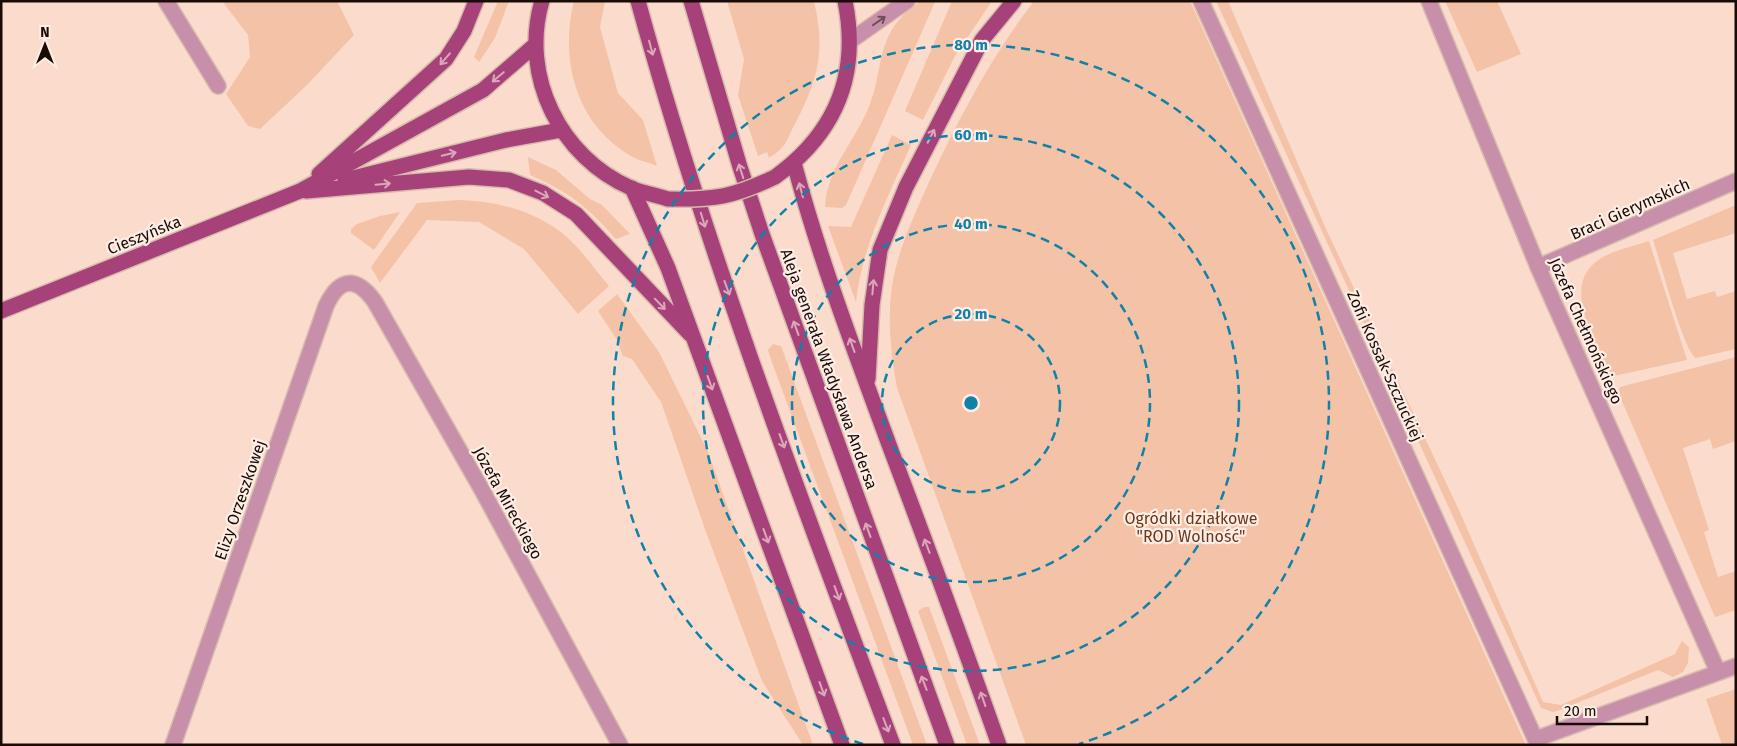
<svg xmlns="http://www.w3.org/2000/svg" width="1737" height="746" font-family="'Fira Sans',sans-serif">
<rect width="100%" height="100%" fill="#fbdccc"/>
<g fill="#f4c2a7">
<polygon points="222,1 337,1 354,35 306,86 260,129 248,126 226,94 250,57 248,35"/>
<polygon points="498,1 509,1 495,38 479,62 474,57"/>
<path d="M574,1H605L600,27L618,93L643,120L657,166C643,160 639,162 623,151C574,118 560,56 574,1Z"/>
<path d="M727,1L814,2C826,50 818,79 796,122C786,140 788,146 769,158L767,152L758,156L738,95L744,59Z"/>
<path d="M920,1L935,2L846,205L842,208L825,207C827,165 860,137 872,98C879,78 879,55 889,35C896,21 907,10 920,1Z"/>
<polygon points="952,1 992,1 955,56 923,120 905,111"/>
<path d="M1034,1H1190L1526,745H1026L897,388C891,354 887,321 892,286C898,249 914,216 929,182C959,118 991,57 1034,1Z"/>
<polygon points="1216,1 1228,1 1326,229 1459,510 1543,702 1561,705 1675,654 1682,641 1689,647 1688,663 1683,672 1673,677 1658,670 1560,710 1553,712 1541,708"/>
<polygon points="1445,1 1497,1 1521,54 1477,72"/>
<path d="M892,135L911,145C888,197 862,246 856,302L828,226L851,227Z"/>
<path d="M528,157L556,170L590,199L602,205L630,234L616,239C588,207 569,192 530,175Z"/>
<path d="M459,200C498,201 540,212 569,239C584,253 596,271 609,286L578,314L524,249L479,222L427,220L380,283L371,267L417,203Z"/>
<path d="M1736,205V233L1673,253L1687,299L1715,291L1717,297L1736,291V349L1696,358C1683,350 1660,260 1653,240Z"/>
<polygon points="400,212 374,250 351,233 351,229 357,224 380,216"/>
<path d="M1649,241L1687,360L1614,376L1609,372C1594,337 1557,281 1605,256C1618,249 1635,246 1649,241Z"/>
<polygon points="617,294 659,352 708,452 813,745 803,745 762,681 706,532 661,402 632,359 623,356 617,340 598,311"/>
<polygon points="773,344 781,346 784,354 927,745 913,745 770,357 768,350"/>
<polygon points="1736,357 1736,441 1713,449 1710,439 1683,448 1709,530 1704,532 1718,577 1736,571 1736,610 1715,617 1618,392 1620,387"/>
<polygon points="924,607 929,607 980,745 967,745 918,611"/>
<polygon points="1736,689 1736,745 1722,745 1706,699"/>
</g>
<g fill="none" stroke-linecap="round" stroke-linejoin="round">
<defs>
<g id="minor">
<polyline points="166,1 218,86"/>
<polyline points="1201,1 1538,745"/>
<polyline points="1429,1 1538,267 1718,672"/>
<polyline points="850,41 907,1"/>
<polyline points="1538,267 1736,181"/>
<polyline points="1536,739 1736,666"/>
<path d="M173,745L326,306C340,276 357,277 375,302L482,490L620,745"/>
</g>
<g id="major">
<path d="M542,1C520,76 560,157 631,188C643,193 656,195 668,199"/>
<path d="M638,1C707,253 801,500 893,745"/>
<polyline points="691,1 740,167 762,234 947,745"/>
<path d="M794,163C820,261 856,355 891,450C928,548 964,646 999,745"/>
<polyline points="319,174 446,59 464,31 476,1"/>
<path d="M775,177C836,133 860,75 845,1"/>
<polyline points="345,180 506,140 561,130"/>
<polyline points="632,188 668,268 842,745"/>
<polyline points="306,191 469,177 509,180 543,193 576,214 690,334"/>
<polyline points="1,311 300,191 483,90 535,45"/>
<polyline points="868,379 872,305 880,250 906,187 982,40 1014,1"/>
</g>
</defs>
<use href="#minor" stroke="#d7bbac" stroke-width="18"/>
<use href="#major" stroke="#d7bbac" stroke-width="18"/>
<use href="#minor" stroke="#c88faa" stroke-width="15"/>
<use href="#major" stroke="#a7417a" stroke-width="15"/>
<defs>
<path id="major-bridge" d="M668,199C715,200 733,197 775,177"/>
</defs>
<use href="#major-bridge" stroke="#d7bbac" stroke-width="18" stroke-linecap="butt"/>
<use href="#major-bridge" stroke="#a7417a" stroke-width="15"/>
</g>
<defs><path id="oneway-shaft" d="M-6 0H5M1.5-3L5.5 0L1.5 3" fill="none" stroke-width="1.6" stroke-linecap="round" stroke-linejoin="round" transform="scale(1.25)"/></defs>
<use stroke="#704e58" href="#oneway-shaft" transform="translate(879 21) rotate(-35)"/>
<g stroke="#dba8ba">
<use href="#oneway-shaft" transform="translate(651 48) rotate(75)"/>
<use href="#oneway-shaft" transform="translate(445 59) rotate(131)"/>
<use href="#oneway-shaft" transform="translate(498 77) rotate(140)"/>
<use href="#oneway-shaft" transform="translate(931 136) rotate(-63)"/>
<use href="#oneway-shaft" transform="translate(449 154) rotate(-14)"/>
<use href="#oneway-shaft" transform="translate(741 171) rotate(-108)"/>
<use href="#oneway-shaft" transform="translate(383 184) rotate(-5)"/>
<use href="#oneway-shaft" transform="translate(801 190) rotate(-105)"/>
<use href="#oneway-shaft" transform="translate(542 194) rotate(27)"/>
<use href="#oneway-shaft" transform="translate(703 220) rotate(73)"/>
<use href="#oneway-shaft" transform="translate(873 287) rotate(-85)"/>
<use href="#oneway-shaft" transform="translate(727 288) rotate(70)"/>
<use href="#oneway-shaft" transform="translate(660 304) rotate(46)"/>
<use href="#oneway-shaft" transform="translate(796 328) rotate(-110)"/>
<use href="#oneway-shaft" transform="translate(852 345) rotate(-110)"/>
<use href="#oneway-shaft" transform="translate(710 383) rotate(70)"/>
<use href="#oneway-shaft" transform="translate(782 441) rotate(70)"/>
<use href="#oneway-shaft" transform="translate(868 530) rotate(-110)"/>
<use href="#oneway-shaft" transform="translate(766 536) rotate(70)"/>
<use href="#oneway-shaft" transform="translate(927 546) rotate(-111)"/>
<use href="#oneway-shaft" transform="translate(837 593) rotate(70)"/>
<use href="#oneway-shaft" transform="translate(924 683) rotate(-111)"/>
<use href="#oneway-shaft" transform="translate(822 689) rotate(70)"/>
<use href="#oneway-shaft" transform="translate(983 699) rotate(-109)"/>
<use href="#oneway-shaft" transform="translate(886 725) rotate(69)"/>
</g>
<g fill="none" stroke="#1081a8" stroke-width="2.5" stroke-dasharray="9 6">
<circle cx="971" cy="403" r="89"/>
<circle cx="971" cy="403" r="179"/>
<circle cx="971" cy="403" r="268"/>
<path d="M863 744A358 358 0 1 1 1079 744"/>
</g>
<g text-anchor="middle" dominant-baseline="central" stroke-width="4.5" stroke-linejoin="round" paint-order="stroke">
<g font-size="16" fill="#190c06" stroke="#fdede5">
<text transform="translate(1630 209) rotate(-24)">Braci Gierymskich</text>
<text transform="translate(144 235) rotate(-22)">Cieszyńska</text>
<text transform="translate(1586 331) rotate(66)">Józefa Chełmońskiego</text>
<text transform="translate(1385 366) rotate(66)">Zofii Kossak-Szczuckiej</text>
<text transform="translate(829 369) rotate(70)">Aleja generała Władysława Andersa</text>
<text transform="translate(240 500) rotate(-71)">Elizy Orzeszkowej</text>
<text transform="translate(508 503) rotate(61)">Józefa Mireckiego</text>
</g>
<g font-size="16" fill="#6c3718" stroke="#fdede5">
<text x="1191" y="518">Ogródki działkowe<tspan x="1191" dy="18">"ROD Wolność"</tspan></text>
</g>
</g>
<circle cx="971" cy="403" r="8" fill="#1081a8" stroke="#fdede5" stroke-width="2.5"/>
<g font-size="15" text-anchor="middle" font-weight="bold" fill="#1081a8" stroke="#fdede5" stroke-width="4.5" stroke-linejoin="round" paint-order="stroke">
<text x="971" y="50">80 m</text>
<text x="971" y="140">60 m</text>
<text x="971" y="229">40 m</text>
<text x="971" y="319">20 m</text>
</g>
<rect width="1737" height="746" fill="none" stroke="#190c06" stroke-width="5"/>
<g transform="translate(45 45)" stroke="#fdede5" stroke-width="4" paint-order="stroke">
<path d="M0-4L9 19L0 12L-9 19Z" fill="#190c06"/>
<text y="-8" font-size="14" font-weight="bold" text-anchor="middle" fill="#190c06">N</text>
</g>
<path d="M1557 716v8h90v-8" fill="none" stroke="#190c06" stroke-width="2.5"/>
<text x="1564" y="716" font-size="15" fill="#190c06" stroke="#fdede5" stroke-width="4" paint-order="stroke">20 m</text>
</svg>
